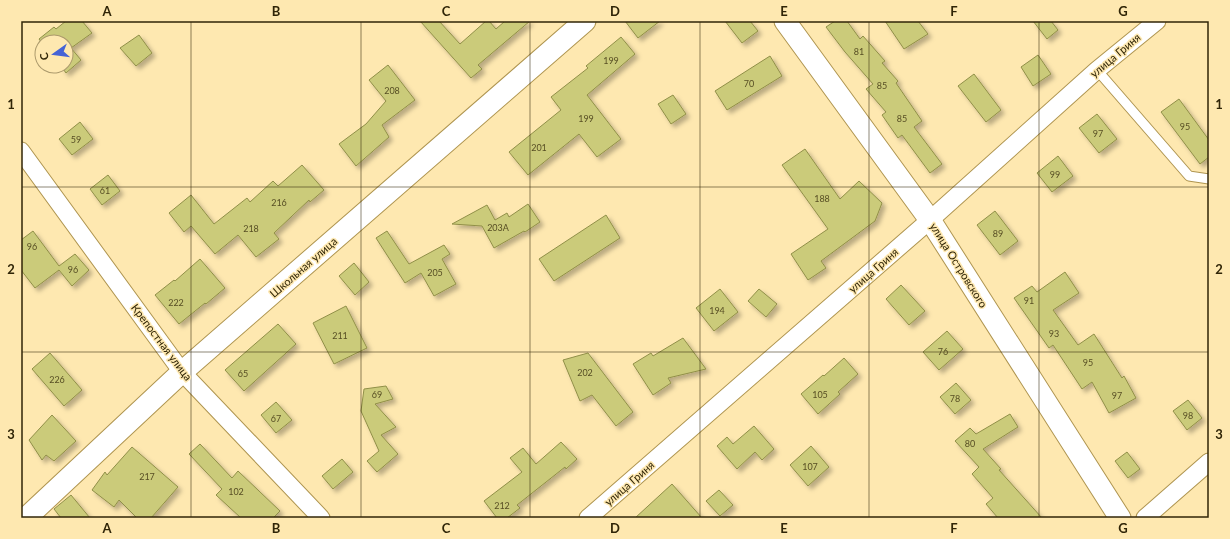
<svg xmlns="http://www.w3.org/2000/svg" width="1230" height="539" font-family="Lato,sans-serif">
<defs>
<filter id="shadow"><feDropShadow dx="3.5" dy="3.5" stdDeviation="2" flood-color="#0004"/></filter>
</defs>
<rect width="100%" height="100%" fill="#fee8b0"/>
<g fill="#cbcb7a" stroke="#908f48" filter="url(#shadow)">
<polygon points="66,21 82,21 92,33 71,48 81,60 66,73 61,66 66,66 66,42 42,42 42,43 39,39 54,27 56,29"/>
<polygon points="420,21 439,21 460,44 486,21 489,21 496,29 505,21 530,21 478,65 482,69 471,78"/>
<polygon points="625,21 660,21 638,38"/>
<polygon points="725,21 750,21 758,31 742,43"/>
<polygon points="835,21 847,21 860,39 863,36 885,61 882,63 898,81 896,83 922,121 914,127 942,164 930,173 902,135 898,138 882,115 886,112 866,89 873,84 845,52 826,27"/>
<polygon points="885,21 918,21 928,34 904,49"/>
<polygon points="1033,21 1051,21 1058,30 1047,39"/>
<polygon points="139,35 152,53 136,66 120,48"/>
<polygon points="621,37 635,54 587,95 621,139 597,157 579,134 528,175 509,152 561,110 551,97 588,68 586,66"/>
<polygon points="1038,55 1051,74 1033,86 1021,67"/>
<polygon points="770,56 782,76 727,110 715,91"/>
<polygon points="388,65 415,100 382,125 389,137 356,166 339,144 366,124 386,101 369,80"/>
<polygon points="974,74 1001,110 986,122 958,86"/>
<polygon points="673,95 686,114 671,124 658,104"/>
<polygon points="1179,99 1209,140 1209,157 1200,164 1161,112"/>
<polygon points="1097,114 1117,139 1099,153 1079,128"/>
<polygon points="80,122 93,139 72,155 59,139"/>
<polygon points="805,149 840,199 859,181 882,203 875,221 821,261 826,268 808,280 791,254 828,229 782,165"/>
<polygon points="1058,156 1073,176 1052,192 1037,173"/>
<polygon points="302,165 324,190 310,202 309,200 274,233 279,239 256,257 238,235 215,254 191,226 184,232 169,213 191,195 214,224 247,198 250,202 273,181 278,186"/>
<polygon points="108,175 120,191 102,205 90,189"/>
<polygon points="528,204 540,222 525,232 524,231 494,248 482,226 452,224 487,205 495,220 507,213 509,217"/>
<polygon points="995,211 1018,241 1000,255 977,225"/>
<polygon points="606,215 620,238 554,281 539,259"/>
<polygon points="33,231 59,266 75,254 89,270 72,286 59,270 35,288 21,270 21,240"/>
<polygon points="387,231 409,264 444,245 450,254 442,259 456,284 434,296 421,273 405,283 376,238"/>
<polygon points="200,259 225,288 206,304 205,303 179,324 155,295 174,280 175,281"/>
<polygon points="354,263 369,282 355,295 339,276"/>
<polygon points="1065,272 1079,293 1053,310 1078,345 1094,334 1122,378 1124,376 1136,398 1109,413 1092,382 1082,389 1053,345 1049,348 1014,298 1032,286 1037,292"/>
<polygon points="901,285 925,311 909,325 886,299"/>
<polygon points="720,289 738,312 714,331 696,308"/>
<polygon points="759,289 777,304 766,317 748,301"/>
<polygon points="346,306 367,348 334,364 313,323"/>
<polygon points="278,324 296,344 244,391 225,370"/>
<polygon points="947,331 963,349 939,370 923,352"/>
<polygon points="683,338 706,369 668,378 671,383 653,395 633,364 651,353 653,356"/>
<polygon points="50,353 82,390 64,406 32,369"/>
<polygon points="588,353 633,412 616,426 592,395 580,401 563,360"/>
<polygon points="844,358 858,374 838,392 840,394 818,414 801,394 823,375 824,376"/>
<polygon points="956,383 971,400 955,414 940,397"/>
<polygon points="386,386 393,399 375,404 396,427 381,435 398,454 377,472 367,461 379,451 361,411 364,389"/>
<polygon points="1188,400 1202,418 1187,430 1173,411"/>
<polygon points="276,402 292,420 276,433 261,415"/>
<polygon points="1010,414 1018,427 983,449 1001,469 999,470 1042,518 998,518 986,504 993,498 972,474 979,467 955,441 970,428 976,434"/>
<polygon points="52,415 76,441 54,461 46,455 42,460 29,440"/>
<polygon points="754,426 774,449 762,460 755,452 737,469 717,446 727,437 733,444"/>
<polygon points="561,442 577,459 566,469 565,467 517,505 520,508 507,518 497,518 484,501 522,472 510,458 523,448 536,464"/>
<polygon points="200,444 232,478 238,471 280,511 273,518 241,518 216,495 222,489 189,454"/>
<polygon points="811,446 829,467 808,486 790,465"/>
<polygon points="132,447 178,487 151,518 137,518 119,500 114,507 92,490 105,472 107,475"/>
<polygon points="1127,452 1140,469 1128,478 1115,461"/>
<polygon points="342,459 353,472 333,489 322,476"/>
<polygon points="672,484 702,518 635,518"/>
<polygon points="719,490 733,505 720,516 706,501"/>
<polygon points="71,495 90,518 61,518 54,509"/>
</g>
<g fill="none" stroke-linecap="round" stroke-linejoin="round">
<defs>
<polyline id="service" points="1097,70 1189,176 1209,179"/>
<g id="minor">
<polyline points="21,151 182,372 321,518"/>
<polyline points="588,518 930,220 1097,70 1157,21"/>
<polyline points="1145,518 1209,462"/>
</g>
<g id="tertiary">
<polyline points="785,21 930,220 1120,518"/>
<polyline points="26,518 182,372 585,21"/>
</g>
</defs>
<use href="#service" stroke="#af9550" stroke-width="11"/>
<use href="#minor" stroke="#af9550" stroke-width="19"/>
<use href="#tertiary" stroke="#af9550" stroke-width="23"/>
<use href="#service" stroke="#fff" stroke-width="9"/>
<use href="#minor" stroke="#fff" stroke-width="17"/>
<use href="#tertiary" stroke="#fff" stroke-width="21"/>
</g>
<path fill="none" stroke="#302507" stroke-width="1" stroke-opacity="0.55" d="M191,21V518M361,21V518M530,21V518M700,21V518M869,21V518M1039,21V518M21,187H1209M21,352H1209"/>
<g text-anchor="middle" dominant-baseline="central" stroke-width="3" stroke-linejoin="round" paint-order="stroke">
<g font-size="9" fill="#574e24">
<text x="859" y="51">81</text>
<text x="611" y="60">199</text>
<text x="749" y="83">70</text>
<text x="882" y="85">85</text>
<text x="392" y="90">208</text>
<text x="586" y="118">199</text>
<text x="902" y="118">85</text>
<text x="1185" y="126">95</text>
<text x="1098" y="133">97</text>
<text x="76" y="139">59</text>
<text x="539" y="147">201</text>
<text x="1055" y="174">99</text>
<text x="105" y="190">61</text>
<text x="822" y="198">188</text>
<text x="279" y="202">216</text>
<text x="498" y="227">203А</text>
<text x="251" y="228">218</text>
<text x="998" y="233">89</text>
<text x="32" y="246">96</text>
<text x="73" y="269">96</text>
<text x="435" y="272">205</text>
<text x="1029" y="300">91</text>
<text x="176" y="302">222</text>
<text x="717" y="310">194</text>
<text x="1054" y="333">93</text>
<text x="340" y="335">211</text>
<text x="943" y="351">76</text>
<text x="1088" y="362">95</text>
<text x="585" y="372">202</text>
<text x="243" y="373">65</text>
<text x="57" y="379">226</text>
<text x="377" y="394">69</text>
<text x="820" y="394">105</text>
<text x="1117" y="395">97</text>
<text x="955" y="398">78</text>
<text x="1188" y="415">98</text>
<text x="276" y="418">67</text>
<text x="970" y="443">80</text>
<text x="810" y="466">107</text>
<text x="147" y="476">217</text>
<text x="236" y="491">102</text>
<text x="502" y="505">212</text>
</g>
<g font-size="11" fill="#302507" stroke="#fee8b0">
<text transform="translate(1115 55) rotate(-40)">улица Гриня</text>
<text transform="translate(959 265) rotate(58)">улица Островского</text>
<text transform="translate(303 267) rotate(-41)">Школьная улица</text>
<text transform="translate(873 270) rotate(-41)">улица Гриня</text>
<text transform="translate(162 342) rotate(53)">Крепостная улица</text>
<text transform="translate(629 483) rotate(-41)">улица Гриня</text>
</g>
</g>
<rect width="1230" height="539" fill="none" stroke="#fee8b0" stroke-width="44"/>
<g transform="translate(54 54) rotate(256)"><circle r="19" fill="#fee8b0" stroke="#ac9a6c"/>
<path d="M0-3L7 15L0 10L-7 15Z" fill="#4563d6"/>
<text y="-6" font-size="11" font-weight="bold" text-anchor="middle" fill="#302507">С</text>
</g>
<rect x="22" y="22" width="1186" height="495" fill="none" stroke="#302507" stroke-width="1.5"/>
<g font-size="13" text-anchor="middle" font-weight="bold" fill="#302507">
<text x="107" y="16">A</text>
<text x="276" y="16">B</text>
<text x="446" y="16">C</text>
<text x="615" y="16">D</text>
<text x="784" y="16">E</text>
<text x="954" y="16">F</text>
<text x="1123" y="16">G</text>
<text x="11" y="109">1</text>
<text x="1219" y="109">1</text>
<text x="11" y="274">2</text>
<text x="1219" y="274">2</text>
<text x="11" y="439">3</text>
<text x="1219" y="439">3</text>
<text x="107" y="533">A</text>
<text x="276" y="533">B</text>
<text x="446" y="533">C</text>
<text x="615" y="533">D</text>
<text x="784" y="533">E</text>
<text x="954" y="533">F</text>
<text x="1123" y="533">G</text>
</g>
</svg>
